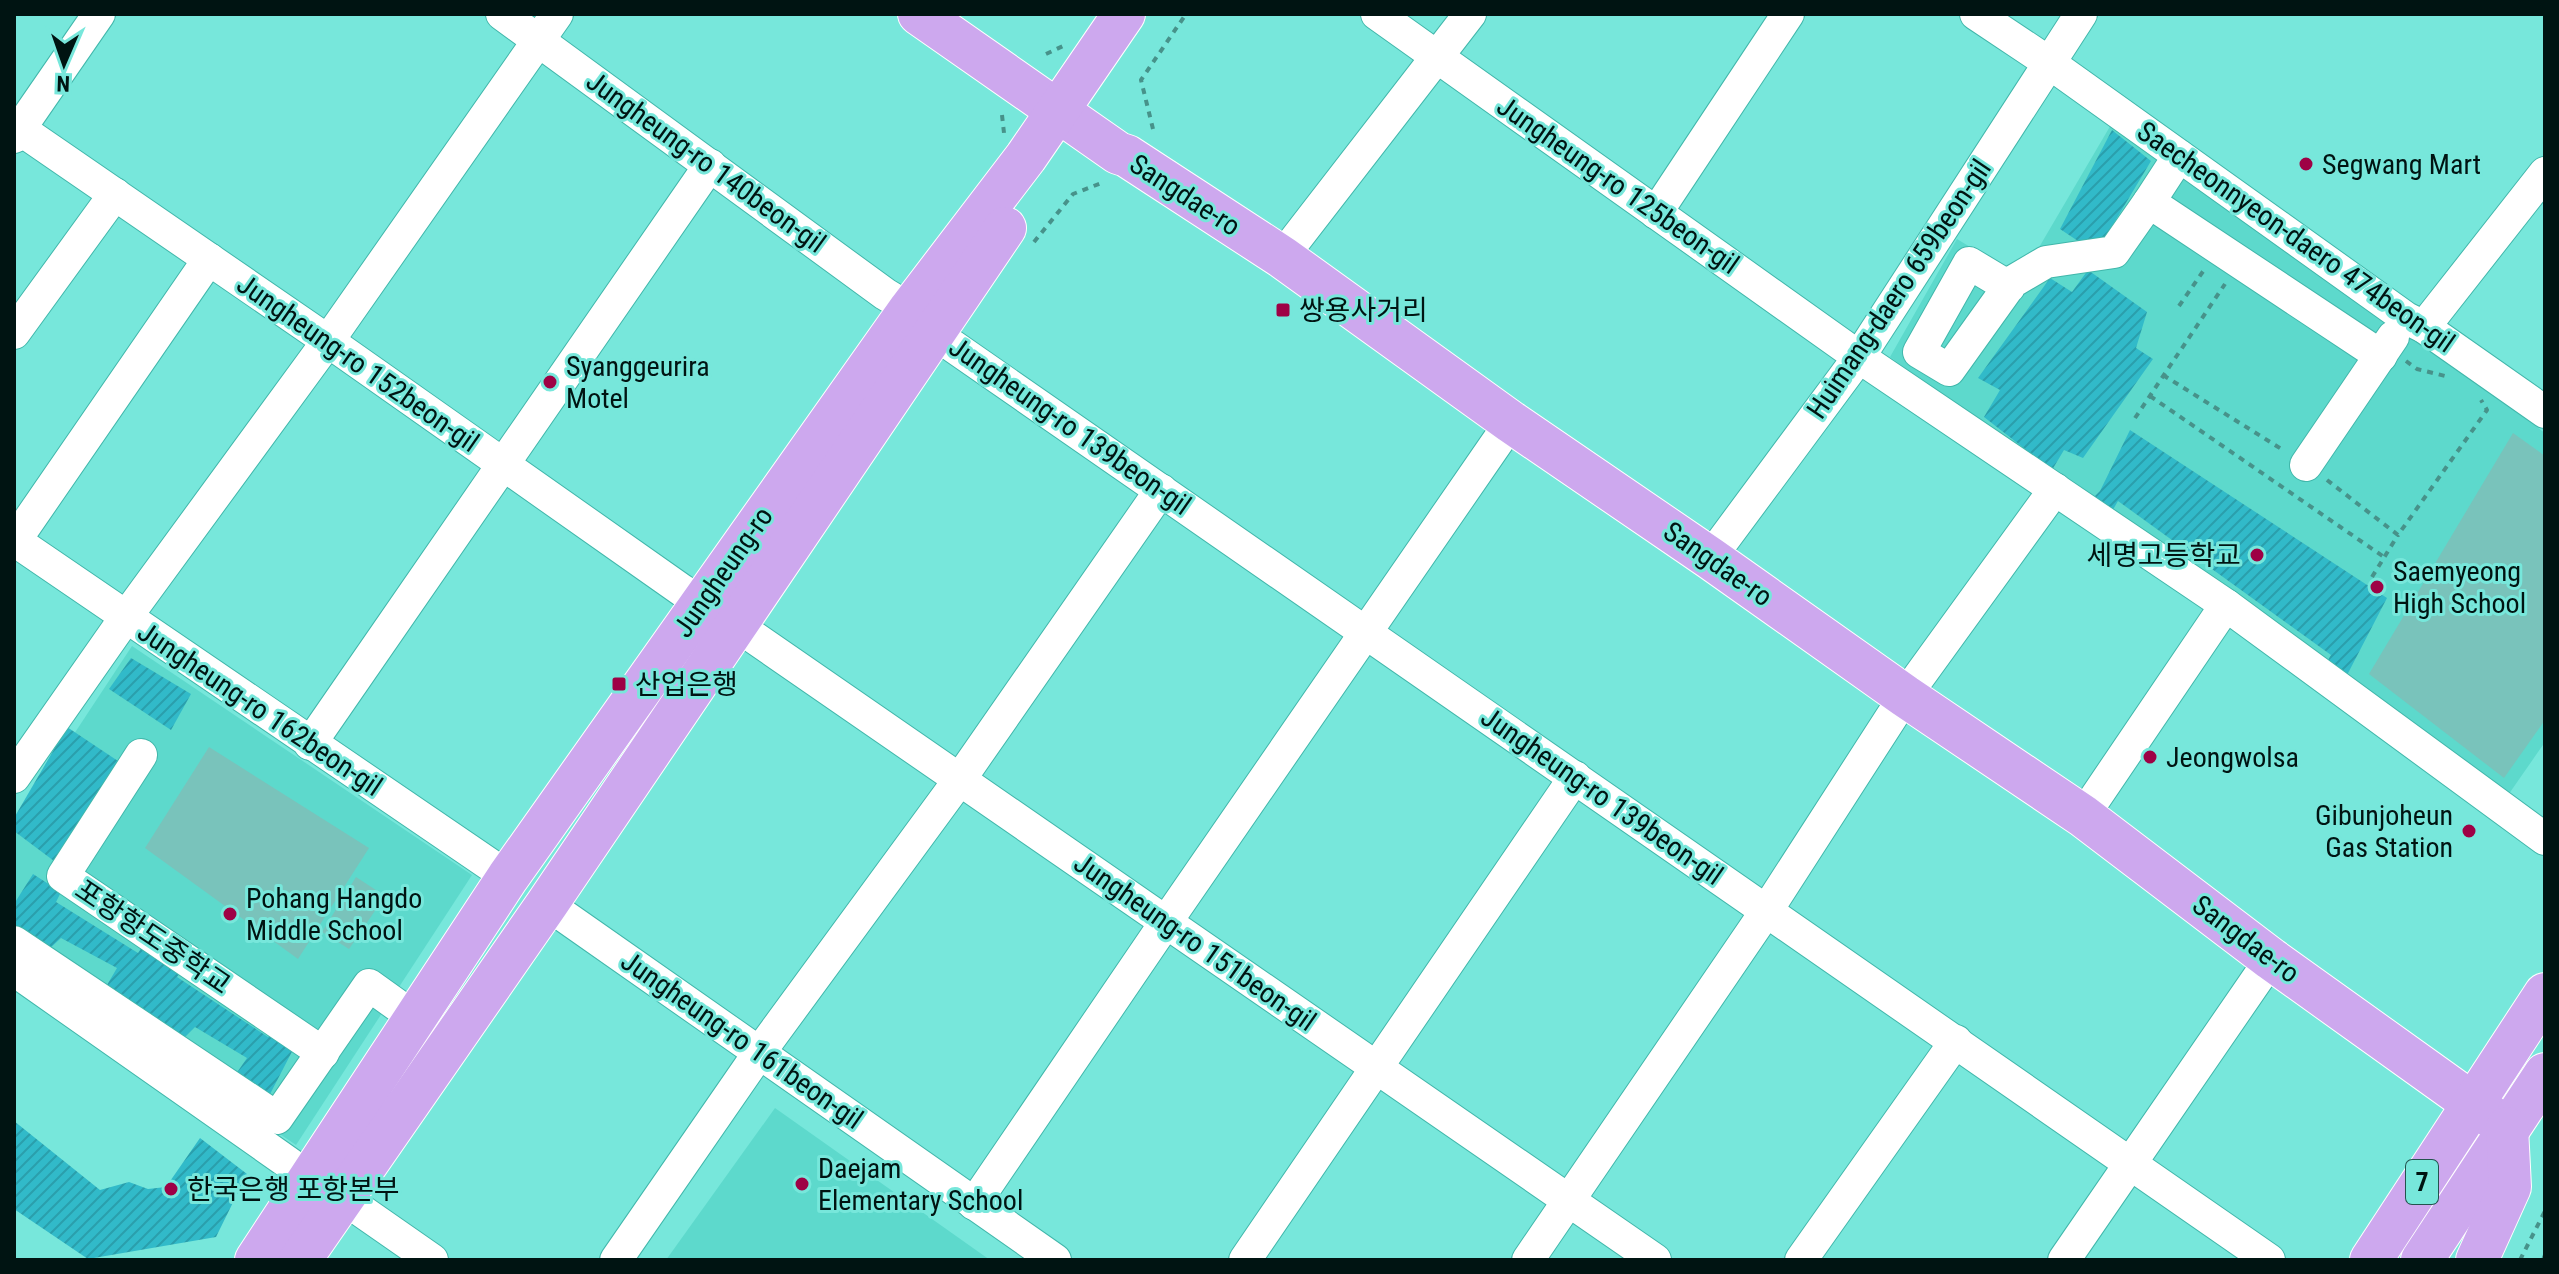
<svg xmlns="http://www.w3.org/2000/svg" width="2559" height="1274" font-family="'Roboto Condensed','Noto Sans KR',sans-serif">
<defs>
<pattern id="building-hatch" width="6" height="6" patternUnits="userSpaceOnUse" patternTransform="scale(2)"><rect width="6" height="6" fill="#31bac9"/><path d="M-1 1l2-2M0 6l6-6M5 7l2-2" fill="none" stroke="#2a9fac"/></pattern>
</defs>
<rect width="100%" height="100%" fill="#77e7db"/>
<g fill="#5dd9cc">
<polygon points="2112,123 2545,433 2545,742 2504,801 1890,357 1957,239 2021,278"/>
<polygon points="132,646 472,875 296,1145 14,953 14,825"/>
<polygon points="775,1108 990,1260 666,1260"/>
</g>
<g fill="#79c3bb">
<polygon points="2513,433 2545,456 2545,720 2504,778 2369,674"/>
<polygon points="209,747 369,848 298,959 145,848"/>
<polygon points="356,877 385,896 349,949 322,932"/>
</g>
<g fill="url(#building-hatch)">
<polygon points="2112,130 2151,161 2096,253 2060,229"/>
<polygon points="2088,270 2147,312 2136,348 2153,359 2083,458 2064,450 2052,470 1984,417 2000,390 1978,378 2050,278 2072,292"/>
<polygon points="2130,430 2387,598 2345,679 2325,665 2331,655 2118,501 2111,513 2092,499 2100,491"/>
<polygon points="131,658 191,694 171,730 109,689"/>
<polygon points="67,727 127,767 62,867 14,831 14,818"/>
<polygon points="33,874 61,892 56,902 138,953 144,944 184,968 177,977 268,1037 277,1028 297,1042 268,1098 236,1074 247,1058 195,1027 179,1043 107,985 117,968 61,938 47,951 14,931 14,904"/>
<polygon points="14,1121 100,1190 129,1182 148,1189 166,1187 200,1138 247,1174 216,1237 88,1259 14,1209"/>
</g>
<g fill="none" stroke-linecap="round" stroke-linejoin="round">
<defs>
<g id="minor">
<polyline points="502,14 885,294 910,309"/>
<polyline points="1377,14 1859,357 2226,605 2545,839"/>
<polyline points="1976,14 2048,62 2406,318 2424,327 2545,412"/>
<polyline points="14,125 328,341 683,591 702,601"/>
<polyline points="14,137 99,14"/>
<polyline points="2149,202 2179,156"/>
<polyline points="1656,213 1788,14"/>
<polyline points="1282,257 1470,14"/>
<polyline points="2009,287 1969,263 1919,352 1949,370 2012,282 2046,262 2114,252 2149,202 2381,356"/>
<polyline points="2424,327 2545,173"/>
<polyline points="14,333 115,194"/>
<polyline points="934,333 2269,1260"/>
<polyline points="2306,465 2393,337"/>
<polyline points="14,540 508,877"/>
<polyline points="14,542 209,259"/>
<polyline points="1710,558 1859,357 2081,14"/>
<polyline points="736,625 1655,1260"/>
<polyline points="310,744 710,165"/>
<polyline points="141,755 63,876 323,1053"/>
<polyline points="14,777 126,617 328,341 557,14"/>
<polyline points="2083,816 2226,605"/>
<polyline points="547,904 1055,1260"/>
<polyline points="14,942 277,1118 369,985 415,1018"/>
<polyline points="14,970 310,1178"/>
<polyline points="343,1198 432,1260"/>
<polyline points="974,1204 1166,922 1511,422"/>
<polyline points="616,1260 759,1053 960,779 1161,490"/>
<polyline points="1245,1260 1575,777"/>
<polyline points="1528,1260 1767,910 1905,696 2055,489"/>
<polyline points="1801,1260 1956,1041"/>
<polyline points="2064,1260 2271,959"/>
</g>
<g id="major">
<polyline points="919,14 1118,153 1127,156 1282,257 1511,422 1710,558 1905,696 2083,816 2271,959 2507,1128"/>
<polyline points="256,1260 508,877 910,309 1026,157 1124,14"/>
<polyline points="300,1260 547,904 1005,228"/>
<polyline points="2371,1260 2545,994"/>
<polyline points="2422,1260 2545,1074"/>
<polyline points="2477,1260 2510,1187 2507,1128"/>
</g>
</defs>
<use href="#minor" stroke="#41b7ab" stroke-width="34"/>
<use href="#major" stroke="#fff" stroke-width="44"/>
<g stroke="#47928a" stroke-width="4" stroke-dasharray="6 6" stroke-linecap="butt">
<polyline points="1046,54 1063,46"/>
<polyline points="1002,115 1004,133"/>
<polyline points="1153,129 1141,80 1186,14"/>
<polyline points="1034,242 1073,194 1104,182"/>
<polyline points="2179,306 2204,270"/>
<polyline points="2406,361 2417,369 2445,376"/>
<polyline points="2163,375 2283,450"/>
<polyline points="2150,396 2384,557"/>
<polyline points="2135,418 2225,284"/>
<polyline points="2327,480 2398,535 2487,410 2481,400"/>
<polyline points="2372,577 2398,535"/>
<polyline points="2520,1260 2545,1211"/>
<polyline points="2543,1260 2545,1255"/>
</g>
<use href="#minor" stroke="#fff" stroke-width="32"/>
<use href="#major" stroke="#cda8ee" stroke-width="42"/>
</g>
<g fill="#9e0145" stroke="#77e7db" stroke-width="3">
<circle cx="2306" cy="164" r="8"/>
<rect x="1275" y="302" width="16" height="16" rx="4"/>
<circle cx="550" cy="382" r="8"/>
<circle cx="2257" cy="555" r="8"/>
<circle cx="2377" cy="587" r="8"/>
<rect x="611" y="676" width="16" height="16" rx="4"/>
<circle cx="2150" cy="757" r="8"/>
<circle cx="2469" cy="831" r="8"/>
<circle cx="230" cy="914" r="8"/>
<circle cx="802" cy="1184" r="8"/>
<circle cx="171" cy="1189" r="8"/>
</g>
<g text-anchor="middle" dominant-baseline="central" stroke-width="6" stroke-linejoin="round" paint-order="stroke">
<rect fill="#77e7db" stroke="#24534e" stroke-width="2" x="2406" y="1160" width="32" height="44" rx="6"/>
<g font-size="26" font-weight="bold" fill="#001412">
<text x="2422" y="1182">7</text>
</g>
<g font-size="28" fill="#001412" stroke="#77e7db">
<text transform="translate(706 162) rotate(36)">Jungheung-ro 140beon-gil</text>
<text transform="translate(1618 185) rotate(35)">Jungheung-ro 125beon-gil</text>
<text transform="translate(1185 195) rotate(33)">Sangdae-ro</text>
<text transform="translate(2296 237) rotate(35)">Saecheonnyeon-daero 474beon-gil</text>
<text transform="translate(1899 289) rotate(-56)">Huimang-daero 659beon-gil</text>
<text transform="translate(358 363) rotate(35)">Jungheung-ro 152beon-gil</text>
<text transform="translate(1070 426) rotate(35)">Jungheung-ro 139beon-gil</text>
<text transform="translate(1718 564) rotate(35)">Sangdae-ro</text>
<text transform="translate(723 572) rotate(-55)">Jungheung-ro</text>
<text transform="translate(260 709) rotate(34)">Jungheung-ro 162beon-gil</text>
<text transform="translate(1602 796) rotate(35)">Jungheung-ro 139beon-gil</text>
<text transform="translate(153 937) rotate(34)">포항항도중학교</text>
<text transform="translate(2246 939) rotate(37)">Sangdae-ro</text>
<text transform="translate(1195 942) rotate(35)">Jungheung-ro 151beon-gil</text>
<text transform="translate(742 1040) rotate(35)">Jungheung-ro 161beon-gil</text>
</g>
<g font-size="28" fill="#001412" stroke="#77e7db" text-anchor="start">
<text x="2322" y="164">Segwang Mart</text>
<text x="1299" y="310">쌍용사거리</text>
<text x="566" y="366">Syanggeurira<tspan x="566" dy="32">Motel</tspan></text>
<text x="2241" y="555" text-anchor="end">세명고등학교</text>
<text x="2393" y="571">Saemyeong<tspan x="2393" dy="32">High School</tspan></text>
<text x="635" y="684">산업은행</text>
<text x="2166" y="757">Jeongwolsa</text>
<text x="2453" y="815" text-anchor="end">Gibunjoheun<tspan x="2453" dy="32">Gas Station</tspan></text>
<text x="246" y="898">Pohang Hangdo<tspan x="246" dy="32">Middle School</tspan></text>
<text x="818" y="1168">Daejam<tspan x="818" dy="32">Elementary School</tspan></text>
<text x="187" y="1189">한국은행 포항본부</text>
</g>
</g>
<rect width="2559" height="1274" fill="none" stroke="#001412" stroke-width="32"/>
<g transform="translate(64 64) rotate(182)" stroke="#77e7db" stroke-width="6" paint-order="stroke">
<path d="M0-6L14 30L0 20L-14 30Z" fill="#001412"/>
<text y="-12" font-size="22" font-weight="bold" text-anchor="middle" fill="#001412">N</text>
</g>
</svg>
